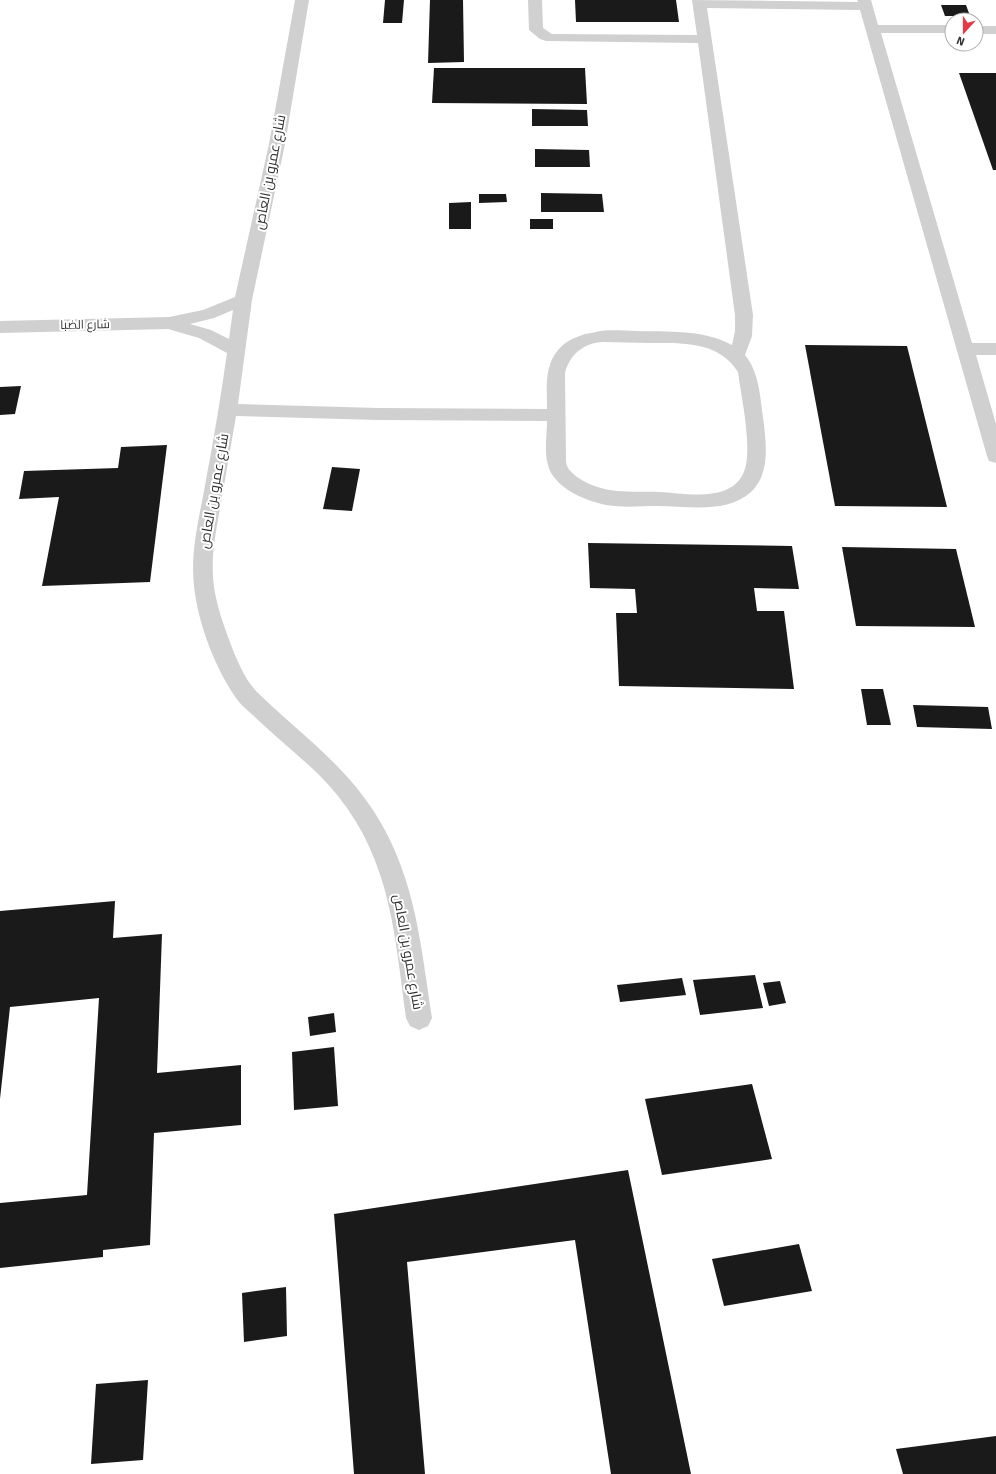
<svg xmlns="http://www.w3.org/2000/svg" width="996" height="1474" font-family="Signika,Cairo,sans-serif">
<rect width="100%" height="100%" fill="#fff"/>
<g fill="#1a1a1a">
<polygon points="385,0 404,0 402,23 383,23"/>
<polygon points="430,0 463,0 464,62 428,63"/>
<polygon points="575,0 676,0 679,22 576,22"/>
<polygon points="941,5 966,5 970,16 945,16"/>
<polygon points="434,68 585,68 587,104 432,103"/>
<polygon points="959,73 996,73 996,170 993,170"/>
<polygon points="532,109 587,110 588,126 532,126"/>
<polygon points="535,149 589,150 590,167 535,167"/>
<polygon points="541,193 602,194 604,212 541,212"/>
<polygon points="479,194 506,194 507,202 479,203"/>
<polygon points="471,202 471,229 449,229 449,203"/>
<rect x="530" y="219" width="23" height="10"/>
<polygon points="805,345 907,346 947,507 835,506"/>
<polygon points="21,386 15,414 0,415 0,387"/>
<polygon points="167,445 150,582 42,586 59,497 19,499 24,471 118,468 121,447"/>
<polygon points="332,467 360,469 352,511 323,509"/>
<polygon points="588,543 792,546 799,589 754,588 757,611 784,611 794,689 619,686 616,613 637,613 635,589 590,588"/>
<polygon points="842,547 956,549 975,627 856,626"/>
<polygon points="861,689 883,689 891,725 867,725"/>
<polygon points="913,705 988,707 992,729 917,727"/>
<polygon points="115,901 113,938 162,934 157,1073 241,1065 241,1125 154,1133 150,1245 103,1250 103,1257 0,1268 0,1203 87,1195 99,998 10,1007 0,1099 0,911"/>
<polygon points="755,975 763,1008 700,1015 693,980"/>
<polygon points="682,978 686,995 620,1002 617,985"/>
<polygon points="780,981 786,1003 769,1006 763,983"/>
<polygon points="334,1013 336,1032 310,1036 308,1017"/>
<polygon points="334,1047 338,1106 294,1110 292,1052"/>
<polygon points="752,1084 772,1159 662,1175 645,1099"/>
<polygon points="628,1170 691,1474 611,1474 575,1240 407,1262 425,1474 354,1474 334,1214"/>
<polygon points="799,1244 812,1291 724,1306 712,1259"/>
<polygon points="286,1287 287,1336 244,1342 242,1293"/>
<polygon points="148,1380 143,1460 91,1464 96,1384"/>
<polygon points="996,1436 996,1474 903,1474 896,1449"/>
</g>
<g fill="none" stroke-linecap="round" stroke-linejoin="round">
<g fill="#d0d0d0" fill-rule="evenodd">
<path d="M295,0H309L285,144L252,300L238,404L378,408L547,409C547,388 544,367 558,350C567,339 582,334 596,332C608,329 623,331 636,331C668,332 702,329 732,345L735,331V315L698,43L546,41L540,39L529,30L528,0H542L543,28L552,34L697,35L692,0L858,2L857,0H871L878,25H952V33H881L972,343H996V355H976L996,424V463L989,461L987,456L860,10L707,8L753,315L752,336L745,355C759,372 760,396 763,417C766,442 771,473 751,492C727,514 687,506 658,506C641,506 623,508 606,505C588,501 566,493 554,477C542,462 547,439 547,421L378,420L236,416C231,445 226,474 221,503C216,531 210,558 214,587C217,607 224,626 231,645C237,660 245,680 257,692C300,734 346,765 378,818C416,881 421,947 432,1018L428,1026L419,1030L410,1026L406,1018C395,937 391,862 338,796C315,767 284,745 258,720C252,714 244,708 239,702C216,671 198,624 194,586C190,550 200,515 206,480C214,438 221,395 227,353L199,338L168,329L0,333V321L169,317L203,310L235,297L269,144ZM233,310L229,339L211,330L190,324L214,318ZM603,342C619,342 634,343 650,343C682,343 719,341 738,372C741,396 754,453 743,474C729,503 684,493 659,492C630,491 603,495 577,477C571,472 566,468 566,460L565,373C570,354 584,343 603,342Z"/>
<rect x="976" y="26" width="20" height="8"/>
</g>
</g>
<g text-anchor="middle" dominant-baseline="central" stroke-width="4" stroke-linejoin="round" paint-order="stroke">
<g font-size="12" fill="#333" stroke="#fff">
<text transform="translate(85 325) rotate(-1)">شارع الضبا</text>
</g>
<g font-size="14" fill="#333" stroke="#fff">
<text transform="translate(270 172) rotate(-79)">شارع عمرو بن العاص</text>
<text transform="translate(214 491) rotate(-80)">شارع عمرو بن العاص</text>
<text transform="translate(408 952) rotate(80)">شارع عمرو بن العاص</text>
</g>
</g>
<g transform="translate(964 32) rotate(201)"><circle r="19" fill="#ffffff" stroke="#adadad"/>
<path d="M0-3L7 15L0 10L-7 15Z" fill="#e63946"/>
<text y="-6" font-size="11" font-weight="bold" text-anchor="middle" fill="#333333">N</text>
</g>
</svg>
